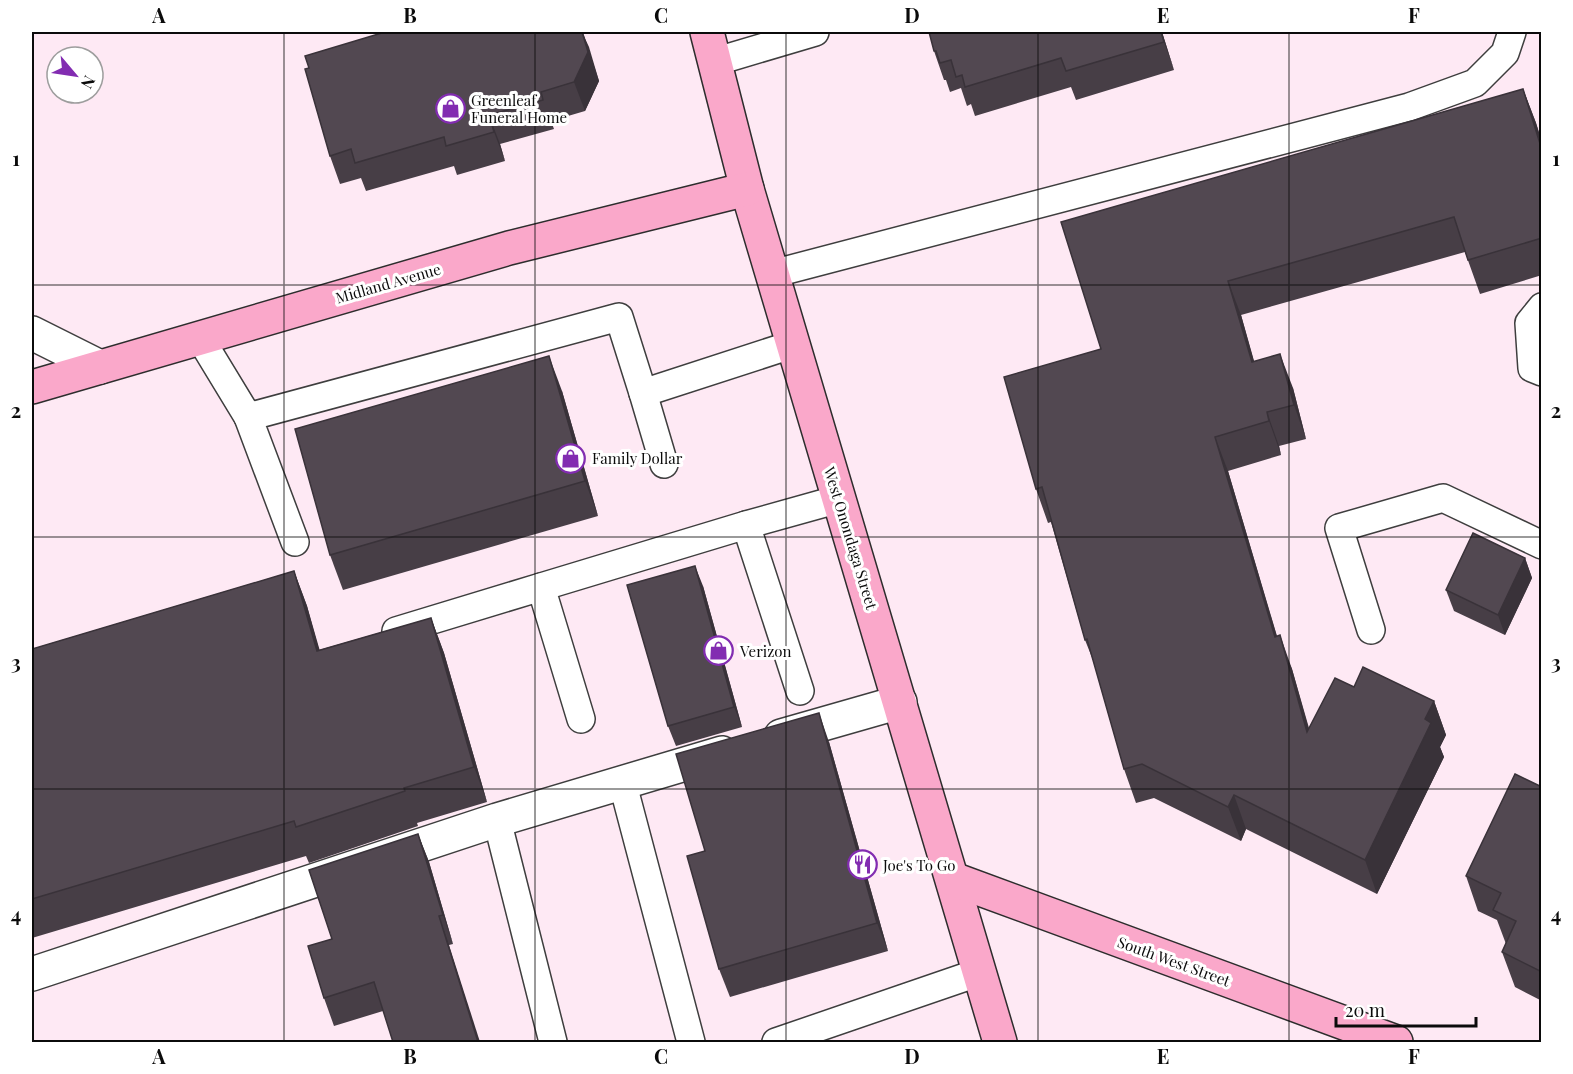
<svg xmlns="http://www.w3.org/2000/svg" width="1573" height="1074" font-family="'Playfair Display',serif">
<rect width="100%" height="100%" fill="#fee9f4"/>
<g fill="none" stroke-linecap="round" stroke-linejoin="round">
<defs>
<g id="lane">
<polyline points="714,62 815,32"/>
<polyline points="772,274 1409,107 1475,83 1505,53 1512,32"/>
<polyline points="1542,307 1529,323 1532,368 1542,372"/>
<polyline points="200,338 248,417"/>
<polyline points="643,393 664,464"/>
<polyline points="295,542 248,417 619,317 643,393 794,344"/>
<polyline points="1371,630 1339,528 1443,498 1542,545"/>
<polyline points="396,631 541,587"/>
<polyline points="800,691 746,525 839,499"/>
<polyline points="581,719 541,587 746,525"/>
<polyline points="622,781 691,1042"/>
<polyline points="497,820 553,1042"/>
<polyline points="776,1042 980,972"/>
</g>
<g id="street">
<polyline points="32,333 100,367"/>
<polyline points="781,736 900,702"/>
<polyline points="32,974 497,820 722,753"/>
</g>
<g id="secondary">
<polyline points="707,32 747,189 1000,1042"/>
<polyline points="32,387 509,248 747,189"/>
<polyline points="953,879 1396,1042"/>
</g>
</defs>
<use href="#lane" stroke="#3e3e3e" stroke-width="30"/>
<use href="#street" stroke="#3e3e3e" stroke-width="36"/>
<use href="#secondary" stroke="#2d2d2d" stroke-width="36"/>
<use href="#lane" stroke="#fff" stroke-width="27"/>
<use href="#street" stroke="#fff" stroke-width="33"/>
<use href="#secondary" stroke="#faa8ca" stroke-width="33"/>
</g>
<g fill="#473e46">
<polygon points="384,32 583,32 599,81 585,111 551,121 554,129 500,144 505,161 457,175 454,166 366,191 361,178 340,184 330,156 309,68 385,32"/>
<polygon points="1162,32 1174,70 1076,100 1071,87 975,116 971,104 967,106 961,88 950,92 946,80 944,80 934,51"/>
<polygon points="1523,89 1536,123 1542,142 1542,275 1480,294 1465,252 1241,315 1254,362 1293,388 1306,439 1279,446 1281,455 1228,471 1277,636 1292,669 1309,728 1354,687 1434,701 1446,735 1440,747 1444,757 1377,894 1246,829 1241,841 1154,798 1136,803 1124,769 1093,660 1085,640 1051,522 1048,523 1036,489 1101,349"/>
<polygon points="562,391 598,516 343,590 330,555"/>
<polygon points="1525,558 1532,578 1505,635 1454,611 1446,590"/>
<polygon points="294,571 307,606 319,650 431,618 444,653 487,802 417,823 418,826 309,863 306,856 32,938 32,649"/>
<polygon points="703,586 742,727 676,746 668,726"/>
<polygon points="829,742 888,951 730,997 719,969 705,851"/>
<polygon points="1542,787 1542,1001 1515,987 1502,952 1506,944 1497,920 1478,911 1466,876"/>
<polygon points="418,834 429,862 453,944 449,945 383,1011 334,1026 324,998 332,939"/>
</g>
<g fill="#393239">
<polygon points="582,32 589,47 599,81 585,111 574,82"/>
<polygon points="1161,32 1162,32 1174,70 1164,42"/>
<polygon points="1523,89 1536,123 1542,142 1542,150"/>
<polygon points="489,115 500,144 505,161 494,132"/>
<polygon points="1228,281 1241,315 1264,396 1252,362"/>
<polygon points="1280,354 1293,388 1306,439 1294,405"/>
<polygon points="549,356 562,391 598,516 585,481"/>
<polygon points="1267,412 1279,446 1281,455 1269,421"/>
<polygon points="1215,437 1228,471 1287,671 1275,637"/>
<polygon points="1525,558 1532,578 1505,635 1498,615"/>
<polygon points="695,566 703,586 742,727 734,707"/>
<polygon points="294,571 307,606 330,686 317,651"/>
<polygon points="431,618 444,653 487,802 474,767"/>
<polygon points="1280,635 1292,669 1319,766 1307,732"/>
<polygon points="1434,701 1446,735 1440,747 1444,757 1377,894 1365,860 1425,719"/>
<polygon points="819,713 829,742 888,951 877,923"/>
<polygon points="1234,795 1246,829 1241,841 1228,807"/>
<polygon points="418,834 429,862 453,944 443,915"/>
<polygon points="439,916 449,945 480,1042 478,1042"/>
</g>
<g fill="#524851" stroke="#393239" stroke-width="1.5">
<polygon points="384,32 582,32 588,52 574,82 541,92 543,100 489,115 494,132 446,146 444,137 355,163 351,149 330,156 305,69 309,68 305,56 385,32"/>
<polygon points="929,32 1161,32 1164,42 1066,71 1061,58 965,87 962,75 956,77 951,60 940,63 936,51 934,51"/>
<polygon points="1523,89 1542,150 1542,238 1468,260 1454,217 1228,281 1252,362 1280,354 1294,405 1267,412 1269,421 1215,437 1275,637 1280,635 1307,732 1335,678 1354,687 1363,667 1434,701 1425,719 1431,723 1365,860 1234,795 1228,807 1142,764 1124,769 1087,639 1085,640 1042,487 1036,489 1004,377 1101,349 1061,222"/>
<polygon points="549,356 585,481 330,555 295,429"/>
<polygon points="1473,533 1525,558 1498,615 1446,590"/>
<polygon points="695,566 734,707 668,726 627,585"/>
<polygon points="294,571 317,651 431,618 474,767 404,788 405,791 296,827 294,821 32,899 32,649"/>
<polygon points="819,713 877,923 719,969 687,856 705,851 676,754"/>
<polygon points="1515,774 1542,787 1542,972 1502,952 1516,921 1493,910 1501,893 1466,876"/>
<polygon points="418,834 443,915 439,916 478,1042 393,1042 374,982 324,998 308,946 332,939 309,870"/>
</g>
<path fill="none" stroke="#0b0b0b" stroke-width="1.5" stroke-opacity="0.55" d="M284,32V1042M535,32V1042M786,32V1042M1038,32V1042M1289,32V1042M32,285H1542M32,537H1542M32,789H1542"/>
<defs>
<symbol id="shop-ring" viewBox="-11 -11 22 22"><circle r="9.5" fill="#fff" stroke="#822cb1" stroke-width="1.5"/><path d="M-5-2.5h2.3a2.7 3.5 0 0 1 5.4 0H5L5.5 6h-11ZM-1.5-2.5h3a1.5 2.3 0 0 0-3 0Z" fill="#822cb1"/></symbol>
<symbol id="restaurant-ring" viewBox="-11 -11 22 22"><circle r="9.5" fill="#fff" stroke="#822cb1" stroke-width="1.5"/><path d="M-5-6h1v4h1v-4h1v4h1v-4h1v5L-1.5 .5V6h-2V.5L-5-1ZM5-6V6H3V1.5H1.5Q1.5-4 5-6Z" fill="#822cb1"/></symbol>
</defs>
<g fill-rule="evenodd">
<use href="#shop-ring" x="434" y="92" width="33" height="33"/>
<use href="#shop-ring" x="554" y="442" width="33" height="33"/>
<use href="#shop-ring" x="702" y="634" width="33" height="33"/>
<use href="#restaurant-ring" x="846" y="848" width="33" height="33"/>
</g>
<g text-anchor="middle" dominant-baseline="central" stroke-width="6" stroke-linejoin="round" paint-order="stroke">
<g font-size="15" fill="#0b0b0b" stroke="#fff" text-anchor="start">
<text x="471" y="100">Greenleaf<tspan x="471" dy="17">Funeral Home</tspan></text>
<text x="592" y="458">Family Dollar</text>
<text x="740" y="651">Verizon</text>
<text x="883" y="865">Joe's To Go</text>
</g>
<g font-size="15" fill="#0b0b0b" stroke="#fff">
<text transform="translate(388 283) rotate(-16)">Midland Avenue</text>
<text transform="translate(851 538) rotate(73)">West Onondaga Street</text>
<text transform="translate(1174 961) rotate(20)">South West Street</text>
</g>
</g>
<rect width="1573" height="1074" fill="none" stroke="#ffffff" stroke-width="66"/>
<g transform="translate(75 75) rotate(119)"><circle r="28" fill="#ffffff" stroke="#9d9d9d" stroke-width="1.5"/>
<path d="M0-4.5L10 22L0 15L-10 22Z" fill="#822cb1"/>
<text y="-9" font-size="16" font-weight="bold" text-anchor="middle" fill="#0b0b0b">N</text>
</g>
<path d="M1336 1017v9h140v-9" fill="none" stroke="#0b0b0b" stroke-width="3"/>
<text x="1345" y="1017" font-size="18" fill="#0b0b0b" stroke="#ffffff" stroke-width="4.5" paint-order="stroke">20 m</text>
<rect x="33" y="33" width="1507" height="1008" fill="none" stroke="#0b0b0b" stroke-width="2"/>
<g font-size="20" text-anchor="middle" font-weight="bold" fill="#0b0b0b">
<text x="159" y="23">A</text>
<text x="410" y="23">B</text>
<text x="661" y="23">C</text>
<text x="912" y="23">D</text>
<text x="1163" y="23">E</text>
<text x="1414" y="23">F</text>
<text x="16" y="166">1</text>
<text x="1556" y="166">1</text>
<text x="16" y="418">2</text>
<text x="1556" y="418">2</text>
<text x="16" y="670">3</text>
<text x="1556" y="670">3</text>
<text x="16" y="922">4</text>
<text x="1556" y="922">4</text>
<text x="159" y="1064">A</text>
<text x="410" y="1064">B</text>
<text x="661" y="1064">C</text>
<text x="912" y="1064">D</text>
<text x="1163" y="1064">E</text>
<text x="1414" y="1064">F</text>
</g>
</svg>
